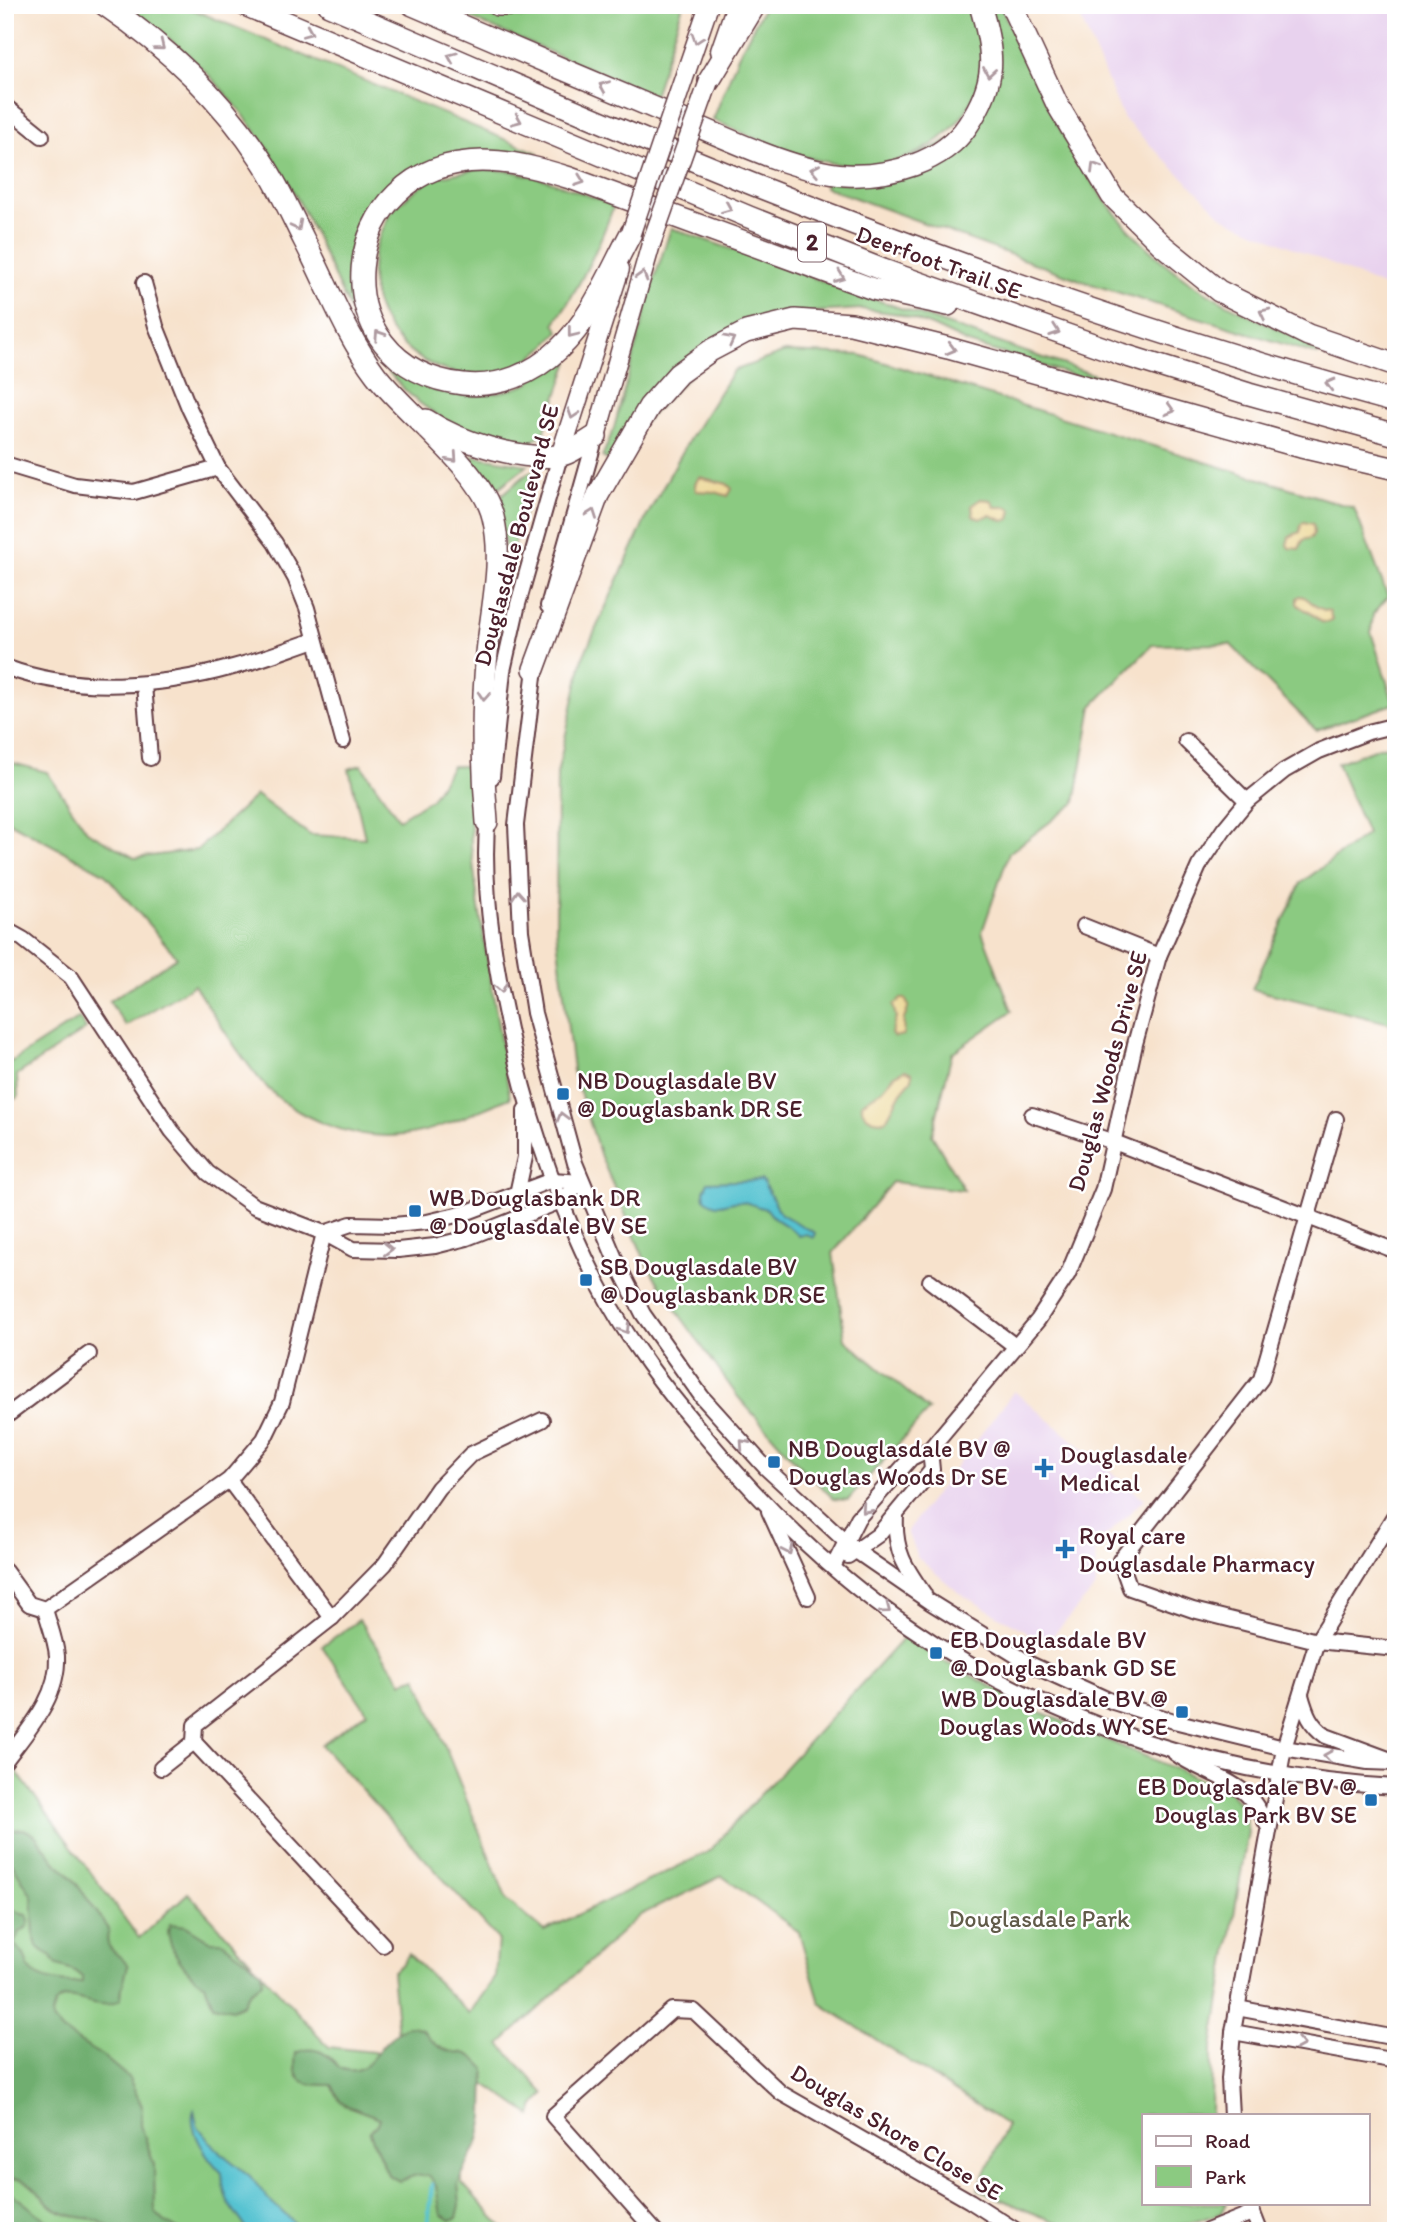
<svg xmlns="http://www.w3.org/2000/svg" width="1401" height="2236" font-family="Itim,sans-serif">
<rect width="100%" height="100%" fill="#fff"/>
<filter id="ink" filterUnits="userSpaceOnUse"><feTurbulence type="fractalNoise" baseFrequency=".0143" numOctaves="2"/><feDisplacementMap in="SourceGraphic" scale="14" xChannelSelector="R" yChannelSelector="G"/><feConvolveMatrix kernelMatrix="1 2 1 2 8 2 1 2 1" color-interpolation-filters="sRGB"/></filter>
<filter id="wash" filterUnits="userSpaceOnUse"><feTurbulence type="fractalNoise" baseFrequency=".00686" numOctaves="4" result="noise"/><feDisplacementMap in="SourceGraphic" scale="28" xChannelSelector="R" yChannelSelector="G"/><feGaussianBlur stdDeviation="1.57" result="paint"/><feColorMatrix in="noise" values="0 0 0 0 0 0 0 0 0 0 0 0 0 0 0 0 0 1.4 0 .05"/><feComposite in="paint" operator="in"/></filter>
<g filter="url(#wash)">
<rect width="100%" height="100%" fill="#f7e2cc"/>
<g fill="#e8d2ee">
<polygon points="1075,5 1396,5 1396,292 1224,218 1124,119"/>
<polygon points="1014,1391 1144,1499 1095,1547 1096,1587 1046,1643 959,1593 917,1557 907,1531"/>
</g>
<g fill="#8bca81" stroke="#6a7456" stroke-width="2">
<path d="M122,5H182L538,153L536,159C512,156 487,150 462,154C426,159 396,176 374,207C366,218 357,229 353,244C334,313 387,387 457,395C482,397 507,392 530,383L532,378L575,344L543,436L538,437L532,442C518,440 504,439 490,436C372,410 347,292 298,200C256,120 199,53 122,5Z"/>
<path d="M588,5H683L654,96L465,16L467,11C507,19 550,20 588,5Z"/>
<path d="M765,5H971C975,20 982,37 982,52C984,127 913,172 844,165C799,160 755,138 713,120L738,56Z"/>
<path d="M989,5H1000C1049,108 1089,212 1187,280C1228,308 1276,327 1320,349L1318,355L1091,284L825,187L826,181L854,184L973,129Z"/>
<path d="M477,169L511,171L547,180L614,205C599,247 580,287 554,324L559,331C551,340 543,350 532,357C448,415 336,322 383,229C386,223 388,215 393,210C399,203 422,184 430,180C444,174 463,173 477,169Z"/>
<polygon points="671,228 1023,351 1146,392 1144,397 968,343 932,326 899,314 861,309 783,314 735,328 608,460 602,457 614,428 653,283"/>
<polygon points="785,352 860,355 1354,508 1388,597 1373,614 1371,632 1394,704 1316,730 1230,644 1152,645 1092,706 1075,803 1009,853 982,932 1012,1011 952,1053 932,1135 964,1190 892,1182 833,1253 845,1340 929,1410 848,1500 834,1499 795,1461 738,1397 664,1293 644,1258 601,1157 573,1071 556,929 557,774 583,657 647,516 689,440 733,371"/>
<polygon points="474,456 528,465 496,490 491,490 469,461"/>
<polygon points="529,472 537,472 512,552 506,551 496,500"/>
<polygon points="1396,746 1396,1034 1389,1023 1252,989 1301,883 1367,834 1337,763 1379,747"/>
<path d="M5,761L47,772L87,831L135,858L197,850L256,795L310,835L365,838L349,769L361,765L399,819L431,799L452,766H470L471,845L478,902L510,1098C476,1111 440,1131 403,1135C354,1141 295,1119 262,1082C236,1052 216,1017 194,985L126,1026L109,1001L177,957L104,873L5,820Z"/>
<polygon points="79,1018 86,1029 17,1075 18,1097 5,1105 5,1055 11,1062"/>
<path d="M359,1620L402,1682L417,1677L507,1900L544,1931L708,1852L905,1636L939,1659L1038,1711L1228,1791L1243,1806L1248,1831L1212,2047L1211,2115H1144V2203H1226L1221,2213C1174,2232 1113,2236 1063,2224C1034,2215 1006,2201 978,2189L1007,2125L820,2003L799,1932L722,1876L640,1915L500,2044L545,2094L533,2107L532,2116L468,2072L462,2078V2183L506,2231H5V1756L139,1938L188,1893L329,2047L400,2055L392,1972L402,1964L409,1954L469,2014L495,1977L498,1939L321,1745L367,1712L322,1646Z"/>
</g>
<g fill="#70ae6f" stroke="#5d664d" stroke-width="2">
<path d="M24,1829L35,1835L55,1861L73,1879L109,1929C102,1951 117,1950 128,1966L122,1987L121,1999C98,2016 70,1985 55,2004L52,2016L54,2021L63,2031L105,2058L129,2078L142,2106L141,2125L154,2165L155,2212L164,2221L181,2231C166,2231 127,2234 115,2230C108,2227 103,2222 95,2220C82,2216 71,2218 58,2211C40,2200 31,2172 5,2180V1904L21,1914L27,1915L29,1920L28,1926L19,1933L14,1944C16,1947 19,1949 22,1952C26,1956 26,1963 29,1968C38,1981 68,1985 82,1982V1977L73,1970L57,1965L50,1956L37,1946L34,1936L32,1896L5,1852L12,1830Z"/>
<path d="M170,1924L186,1926L210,1941H221L261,1971L262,1982L248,1994L243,2004L232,2009L213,2005L204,1983C189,1979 161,1940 170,1924Z"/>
<path d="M408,2026C431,2027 424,2039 440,2047C461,2059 463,2043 485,2069L484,2117L479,2140L458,2183L460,2205L457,2218L451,2220L441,2215L436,2186L429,2176L417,2175L399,2181L388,2175L369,2131L378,2124L380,2118L345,2105L340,2101L332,2085C306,2085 291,2085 296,2053C316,2044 326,2053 340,2068C364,2078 372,2057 385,2043C391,2036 400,2031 408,2026Z"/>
<polygon points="5,2188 60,2231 5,2231"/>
</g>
<g fill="#eeda9e" stroke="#9c7c64" stroke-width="2">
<polygon points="699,477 727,484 732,489 728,496 715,492 696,491 695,484"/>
<polygon points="981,499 991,500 995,507 1009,507 1012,510 1010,519 1004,521 990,515 980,519 973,516 972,505"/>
<polygon points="1304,522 1313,524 1314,533 1311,538 1303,540 1299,549 1289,548 1287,545 1289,537 1300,532 1301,524"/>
<path d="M1300,596C1311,597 1311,609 1330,611L1332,621C1321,625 1320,621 1312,614C1308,610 1301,609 1297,604V598Z"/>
<path d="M901,999H905C911,1007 907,1011 904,1019C903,1023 904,1029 903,1035L894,1037L891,1034L896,1017L893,1005Z"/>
<path d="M905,1070L912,1073V1079L901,1092L886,1120C875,1123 860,1117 862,1103L883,1089L895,1075Z"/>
</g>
<g fill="#57c3d1" stroke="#50717e" stroke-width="2">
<path d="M762,1180L781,1214L815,1233L813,1238L806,1234L799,1236C789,1224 775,1223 767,1209C759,1208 752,1204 744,1202C728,1198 722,1213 705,1199L704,1191L708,1182Z"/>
<path d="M194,2110L197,2125L216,2149L250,2176L268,2199L303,2231H248C233,2207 223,2203 222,2173C208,2159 187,2130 194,2110Z"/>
</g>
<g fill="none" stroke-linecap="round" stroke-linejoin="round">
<polyline stroke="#57c3d1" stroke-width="4.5" points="427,2231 432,2185"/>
</g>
</g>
<g filter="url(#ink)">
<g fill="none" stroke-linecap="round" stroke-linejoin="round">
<defs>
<g id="minor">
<polyline points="5,106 42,136"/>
<polyline points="144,283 156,326 189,408 218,468 275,543 295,578 307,608 343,741"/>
<polyline points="5,464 75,485 134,492 218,468"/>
<polyline points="548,606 596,436"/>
<polyline points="536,660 516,825 521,931 534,1013 575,1163 616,1261 643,1314 702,1397 766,1468 856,1551 930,1602 1030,1664 1113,1702 1174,1721 1284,1748 1368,1762 1396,1763"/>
<path d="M5,667C77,694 161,687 233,667C261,660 288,649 315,640"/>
<polyline points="144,685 150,758"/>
<polyline points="1186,741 1247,801"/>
<polyline points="492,777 503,671 518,604 560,456"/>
<path d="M488,815C480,890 498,983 515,1056C534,1135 562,1213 599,1285C627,1340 666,1390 705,1436C764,1507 833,1575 910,1627C1051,1725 1226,1778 1396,1787"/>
<polyline points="1084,926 1159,956"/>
<polyline points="5,929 23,939 71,977 172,1131 208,1173 254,1206 324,1233 353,1249 398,1250 435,1246 467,1238 561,1201 582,1182"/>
<polyline points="1032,1115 1114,1142 1396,1251"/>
<polyline points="1336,1119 1261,1379 1120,1560 1130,1588 1193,1610 1317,1641 1396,1649"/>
<polyline points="517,1194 525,1157 525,1110"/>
<polyline points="324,1233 351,1224 393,1225 427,1222 465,1213 552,1180 582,1182"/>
<polyline points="930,1281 1015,1346"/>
<polyline points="5,1417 89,1354"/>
<polyline points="229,1480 332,1618"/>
<polyline points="769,1511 808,1597"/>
<path d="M896,1516C894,1551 905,1567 924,1594"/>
<polyline points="848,1556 878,1535 932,1470 930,1449"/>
<polyline points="833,1567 858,1518 911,1458 930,1449 1038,1320 1068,1274 1103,1189 1135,1044 1159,956 1199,866 1224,829 1247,801 1284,771 1319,751 1368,732 1396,725"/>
<polyline points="5,1571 29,1604 45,1609 229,1480 264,1439 282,1402 324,1233"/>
<path d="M1301,1695C1306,1713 1310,1725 1326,1736L1391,1760"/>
<polyline points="194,1742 383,1945"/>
<path d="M1175,1753C1196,1769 1223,1775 1244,1792C1255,1801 1262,1816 1269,1828"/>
<path d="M5,1761C28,1730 59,1697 57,1656C56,1641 49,1624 45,1609"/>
<polyline points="161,1768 194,1742 195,1725 332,1618 385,1564 438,1488 471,1454 542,1420"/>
<polyline points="1237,2008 1396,2038"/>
<polyline points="1233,2032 1396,2061"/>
<polyline points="1231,2115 1229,2079 1233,2032 1284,1748 1317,1641 1396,1513"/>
<polyline points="1249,2203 1260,2231"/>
<polyline points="655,2231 553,2116 672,2010 694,2011 781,2093 970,2201 1017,2231"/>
<polyline points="1207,2231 1252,2213"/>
</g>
<g id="major">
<polyline points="720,51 736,5"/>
<polyline points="686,72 709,5"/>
<polyline points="596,436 651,244"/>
<polyline points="560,456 620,269"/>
</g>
<g id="highway">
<path d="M105,5C167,47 221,98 262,161C278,185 291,214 304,240C328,286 345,334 376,375C407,415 482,470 493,517C504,561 491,609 487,653C481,712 482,764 487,822"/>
<polyline points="245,5 749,217 883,270 1121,354 1249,394 1396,435"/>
<path d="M329,5C473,66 616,130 762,188C969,270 1180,344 1396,402"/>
<path d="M413,5C501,43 588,80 676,117C724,137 795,172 846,175C889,177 943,163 968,125C997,82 995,54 980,5"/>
<polyline points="498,5 510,5"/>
<polyline points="1011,5 1057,104 1112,196 1161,244 1219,291 1308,335 1396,365"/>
<polyline points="709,81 755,5"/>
<path d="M631,233C610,272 592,318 559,349C533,374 499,388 463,384C316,368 335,162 482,161C513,161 541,169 570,178L873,289L948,305"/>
<path d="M426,420C459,442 518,460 557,456C570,455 585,442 596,436"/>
<polyline points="534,669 598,495 649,407 678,374 710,351 746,332 795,320 851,324 948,348 1301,447 1396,469"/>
</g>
</defs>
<use href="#minor" stroke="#643c43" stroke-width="18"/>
<use href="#major" stroke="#643c43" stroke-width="21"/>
<use href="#highway" stroke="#643c43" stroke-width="24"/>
<use href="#minor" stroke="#fff" stroke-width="14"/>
<use href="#major" stroke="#fff" stroke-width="18"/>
<use href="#highway" stroke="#fff" stroke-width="21"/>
<defs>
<g id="major-bridge">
<polyline points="631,233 686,72"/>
<polyline points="651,244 709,81"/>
</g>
</defs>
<use href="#major-bridge" stroke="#643c43" stroke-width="21" stroke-linecap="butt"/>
<use href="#major-bridge" stroke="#fff" stroke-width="18"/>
</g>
<defs><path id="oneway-chevron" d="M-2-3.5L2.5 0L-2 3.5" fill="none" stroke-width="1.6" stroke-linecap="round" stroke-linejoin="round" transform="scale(1.75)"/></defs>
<g stroke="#ae9aa0">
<use href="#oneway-chevron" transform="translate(308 32) rotate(23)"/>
<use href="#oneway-chevron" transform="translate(697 39) rotate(109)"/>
<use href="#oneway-chevron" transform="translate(160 46) rotate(39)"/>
<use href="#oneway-chevron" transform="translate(452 57) rotate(-157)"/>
<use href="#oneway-chevron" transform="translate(989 72) rotate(99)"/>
<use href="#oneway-chevron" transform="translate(604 86) rotate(-157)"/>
<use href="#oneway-chevron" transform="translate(517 120) rotate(23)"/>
<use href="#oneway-chevron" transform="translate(1095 167) rotate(-121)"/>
<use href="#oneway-chevron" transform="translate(815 170) rotate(-169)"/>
<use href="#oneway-chevron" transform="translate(580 181) rotate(20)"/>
<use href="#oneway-chevron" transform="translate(727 208) rotate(23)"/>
<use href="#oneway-chevron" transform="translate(297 226) rotate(62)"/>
<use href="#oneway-chevron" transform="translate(642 276) rotate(-74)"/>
<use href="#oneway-chevron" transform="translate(840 277) rotate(21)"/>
<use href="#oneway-chevron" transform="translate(1264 313) rotate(-154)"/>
<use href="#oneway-chevron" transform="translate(1055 331) rotate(19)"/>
<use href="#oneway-chevron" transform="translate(572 333) rotate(128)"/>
<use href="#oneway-chevron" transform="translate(379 335) rotate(-123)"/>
<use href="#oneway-chevron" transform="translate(730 340) rotate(-28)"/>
<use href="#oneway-chevron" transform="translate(951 349) rotate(15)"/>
<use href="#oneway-chevron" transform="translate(1330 384) rotate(-165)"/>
<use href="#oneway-chevron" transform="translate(1170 410) rotate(16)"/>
<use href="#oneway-chevron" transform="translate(573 414) rotate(108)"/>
<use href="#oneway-chevron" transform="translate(453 458) rotate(48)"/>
<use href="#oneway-chevron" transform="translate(592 514) rotate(-70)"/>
<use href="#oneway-chevron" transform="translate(484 696) rotate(94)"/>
<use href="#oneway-chevron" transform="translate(518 895) rotate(-94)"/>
<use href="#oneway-chevron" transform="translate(501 988) rotate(79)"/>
<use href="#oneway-chevron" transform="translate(562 1117) rotate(-105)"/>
<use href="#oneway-chevron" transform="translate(388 1249) rotate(1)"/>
<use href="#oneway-chevron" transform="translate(625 1329) rotate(58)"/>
<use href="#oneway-chevron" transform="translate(744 1444) rotate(-132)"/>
<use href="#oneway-chevron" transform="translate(866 1509) rotate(132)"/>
<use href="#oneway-chevron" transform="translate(788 1550) rotate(64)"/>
<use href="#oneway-chevron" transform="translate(886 1609) rotate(37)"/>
<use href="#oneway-chevron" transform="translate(1328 1756) rotate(-171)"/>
<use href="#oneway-chevron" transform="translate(1300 2044) rotate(10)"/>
</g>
</g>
<g fill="#1f6fb2" stroke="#fff" stroke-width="2.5">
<rect x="556" y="1087" width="14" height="14" rx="3.5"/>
<rect x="408" y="1204" width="14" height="14" rx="3.5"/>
<rect x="579" y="1273" width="14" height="14" rx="3.5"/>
<rect x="767" y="1455" width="14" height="14" rx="3.5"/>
<path d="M1040.5 1457.5h7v7h7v7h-7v7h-7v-7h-7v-7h7z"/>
<path d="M1061.5 1538.5h7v7h7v7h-7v7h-7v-7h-7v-7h7z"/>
<rect x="929" y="1646" width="14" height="14" rx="3.5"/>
<rect x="1175" y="1705" width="14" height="14" rx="3.5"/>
<rect x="1364" y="1793" width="14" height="14" rx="3.5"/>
</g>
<g text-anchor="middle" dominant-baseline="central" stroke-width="5" stroke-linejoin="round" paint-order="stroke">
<rect fill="#fff" stroke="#80626b" stroke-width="2" x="798" y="222.5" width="28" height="39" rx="5"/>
<g font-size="23" font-weight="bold" fill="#4a1f2b">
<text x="812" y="242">2</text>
</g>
<g font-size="24" fill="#4a1f2b" stroke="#fff">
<text transform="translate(939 262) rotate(20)">Deerfoot Trail SE</text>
<text transform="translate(516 535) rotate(-75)">Douglasdale Boulevard SE</text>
<text transform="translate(1107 1071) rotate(-75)">Douglas Woods Drive SE</text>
<text transform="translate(897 2132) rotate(31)">Douglas Shore Close SE</text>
</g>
<g font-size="24" fill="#4a1f2b" stroke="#fff" text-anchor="start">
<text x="577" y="1080">NB Douglasdale BV<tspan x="577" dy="28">@ Douglasbank DR SE</tspan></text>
<text x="429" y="1197">WB Douglasbank DR<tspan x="429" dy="28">@ Douglasdale BV SE</tspan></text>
<text x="600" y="1266">SB Douglasdale BV<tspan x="600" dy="28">@ Douglasbank DR SE</tspan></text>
<text x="788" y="1448">NB Douglasdale BV @<tspan x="788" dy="28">Douglas Woods Dr SE</tspan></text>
<text x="1060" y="1454">Douglasdale<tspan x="1060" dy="28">Medical</tspan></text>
<text x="1079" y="1535">Royal care<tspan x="1079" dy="28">Douglasdale Pharmacy</tspan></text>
<text x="950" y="1639">EB Douglasdale BV<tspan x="950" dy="28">@ Douglasbank GD SE</tspan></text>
<text x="1168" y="1698" text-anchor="end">WB Douglasdale BV @<tspan x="1168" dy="28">Douglas Woods WY SE</tspan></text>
<text x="1357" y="1786" text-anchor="end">EB Douglasdale BV @<tspan x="1357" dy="28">Douglas Park BV SE</tspan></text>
</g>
<g font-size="24" fill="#615b49" stroke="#fff">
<text x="1039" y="1918">Douglasdale Park</text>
</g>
</g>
<rect width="1401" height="2236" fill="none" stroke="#fff" stroke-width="28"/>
<rect x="1142" y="2114" width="228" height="91" fill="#ffffff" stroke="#b7a5aa" stroke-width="2"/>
<rect x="1156" y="2136" width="35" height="10" fill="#ffffff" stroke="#b7a5aa" stroke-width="2"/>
<text x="1205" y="2148" font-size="21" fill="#4a1f2b">Road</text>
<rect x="1156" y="2166" width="35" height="21" fill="#8bca81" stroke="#b7a5aa" stroke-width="2"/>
<text x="1205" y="2184" font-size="21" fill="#4a1f2b">Park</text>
</svg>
